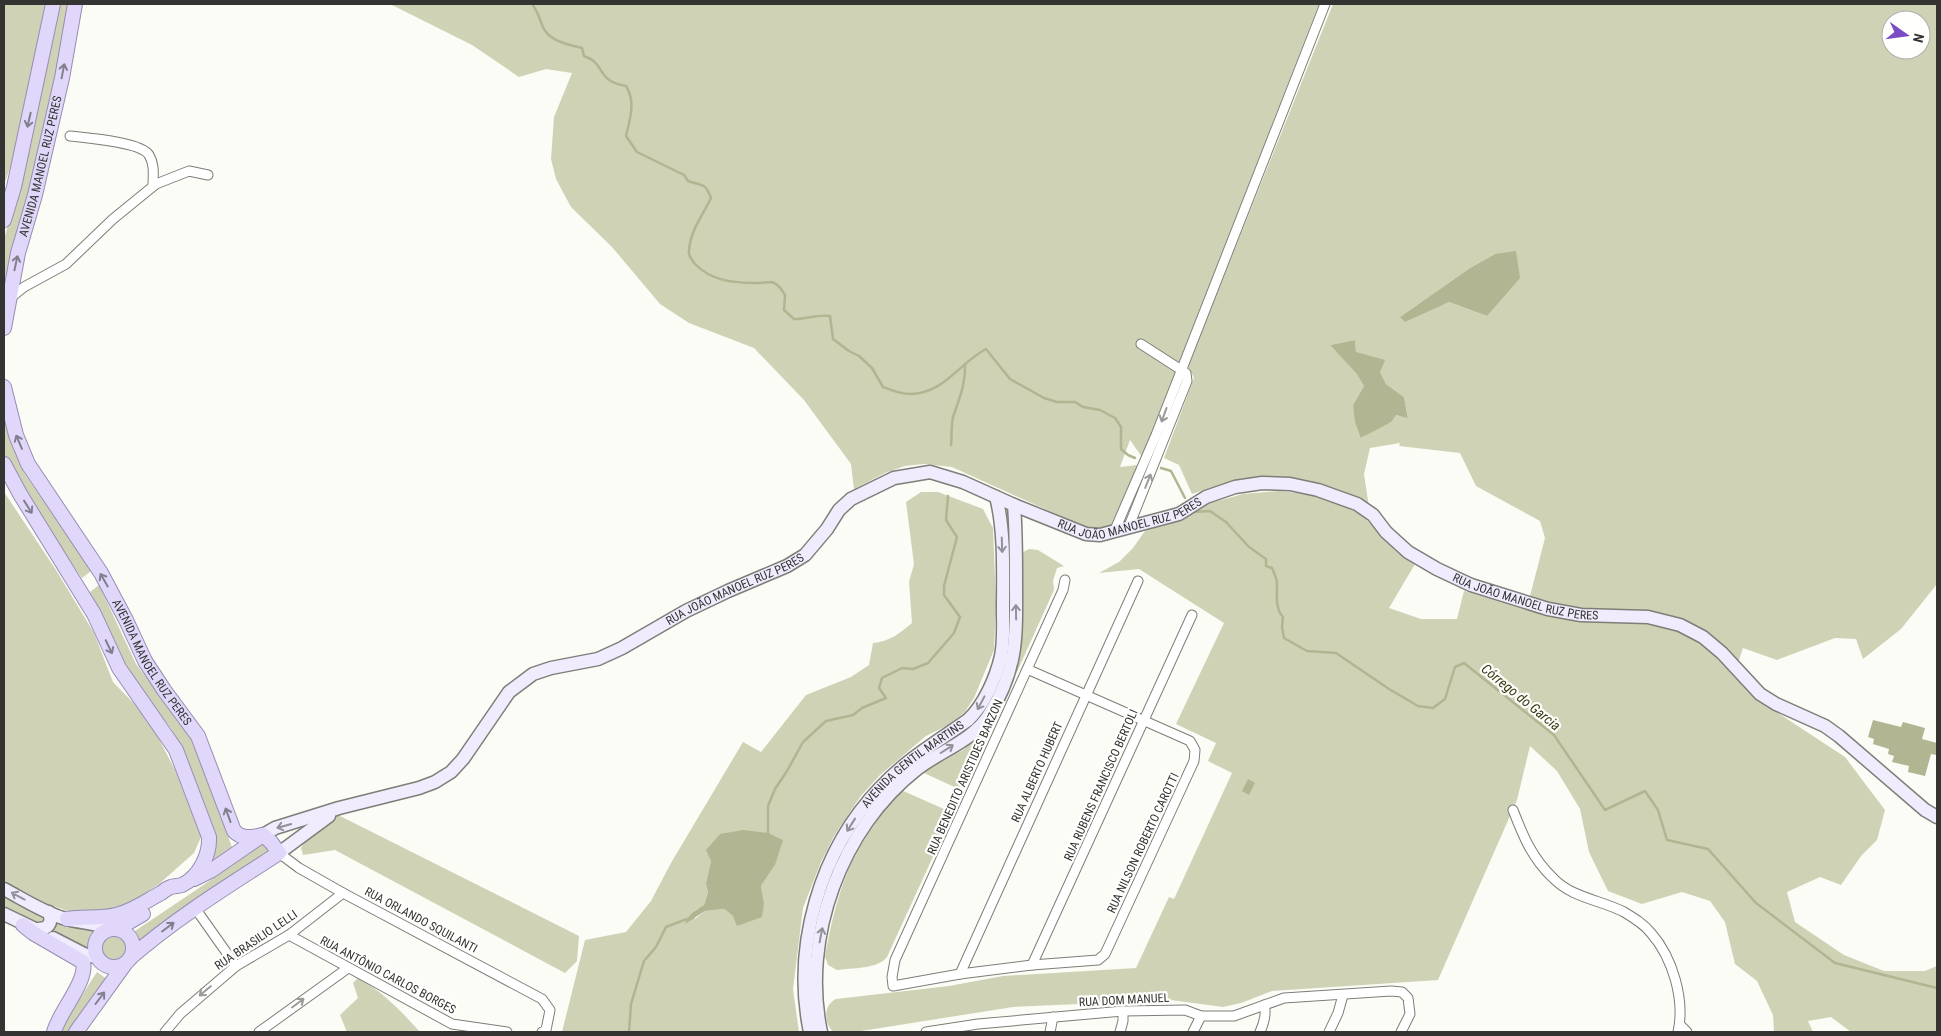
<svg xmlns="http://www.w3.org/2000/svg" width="1941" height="1036" font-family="'Roboto Condensed',sans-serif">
<rect width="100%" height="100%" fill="#fbfcf5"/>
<g fill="#d0d2b5" fill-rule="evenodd">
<polygon points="4,4 45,4 17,148 4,185"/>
<path d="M59,4H70C59,66 46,129 30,190C22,222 10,253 4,286V239L31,145Z"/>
<polygon points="390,4 1319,4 1142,457 1130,440 1120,467 1138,465 1111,525 1101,531 1091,530 952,467 924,464 905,466 885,473 854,489 851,464 804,400 754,348 689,323 660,304 612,247 571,207 556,179 551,159 554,117 572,73 546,69 519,77 472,45"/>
<path d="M1333,4H1937V584L1901,629L1863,659L1856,639L1835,638L1777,660L1743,648L1738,663L1705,633L1529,600L1545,538L1540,521L1476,486L1460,453L1399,446L1400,443L1370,448L1364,474L1369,507L1325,486L1278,477L1222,484L1192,494L1179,465L1164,458L1194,378L1188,366ZM1891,20H1921V50H1891ZM1495,254L1487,316L1449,302L1400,317L1470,268ZM1355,340L1356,352L1380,372L1386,384L1404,397L1408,417L1396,415L1362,438L1353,405L1364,386L1358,374L1330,345Z"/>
<polygon points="4,415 24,473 91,571 82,578 63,551 6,461 4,452"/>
<path d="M1279,491L1316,495L1341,504L1362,515L1397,552L1415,564L1389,608L1421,619H1457L1464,591L1526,610L1587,622H1627L1670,627L1700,642L1763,703L1845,757L1885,810L1877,840L1861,856L1841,885L1820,877L1787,892L1795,922L1844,955L1884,971H1925L1937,966V1032H1851L1831,1017L1808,1021L1813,1032H1774L1773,1015L1757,981L1735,964L1725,922L1710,901L1682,892L1642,904L1608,891L1589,852L1580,809L1557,771L1530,746L1517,800L1438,980L1272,991L1241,1003L1223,1007L1171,1000L1013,1007L855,1032H833C824,1023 823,1005 836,999L949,986L1003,976L1136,968L1169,897L1174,899L1232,773L1208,761L1216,743L1176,724L1224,623L1139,569L1099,573L1119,562L1133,548L1145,531L1207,504L1243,494Z"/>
<polygon points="4,492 56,570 94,633 113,682 148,718 175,770 201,837 194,853 159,884 118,911 71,912 47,904 4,881"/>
<path d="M921,492H938L983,509L993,528L996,604L994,650L974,698L964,713L946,726L926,736L880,775L860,797L834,836L821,862L803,908L793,989L799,1032H562L585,940L626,932L651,901L671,863L743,742L761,752L806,695L851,677L869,665L873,643C889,642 900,633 912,623L909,582L914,564L906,502ZM711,861L775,865L761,886L764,903L733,916L724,909L705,911L695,919L694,911L704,905L708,891L706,883Z"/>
<polygon points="1029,549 1038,550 1064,566 1057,568 1053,581 1054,590 963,791 922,772 963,750 976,739 988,727 1009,692 1021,652 1020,560 1023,552"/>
<polygon points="99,585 136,664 190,737 198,751 233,850 204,870 215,854 214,835 180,746 171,728 138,687 125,666 90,592"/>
<path d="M901,790L953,813L887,957C878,969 852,968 837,970L828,965L825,957C830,927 837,898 848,871C861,841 881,814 901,790Z"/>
<polygon points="338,815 579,936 577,961 565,973 335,850 303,855 301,848 306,840"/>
<polygon points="259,842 271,845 269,853 140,943 135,931 251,853"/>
<polygon points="4,896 42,916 46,921 41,927 4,909"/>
<polygon points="52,921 97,928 89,939 87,952 46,932"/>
<circle cx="114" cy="949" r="14"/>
<polygon points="97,972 108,980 70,1032 58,1032"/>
<path d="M358,978C383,992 401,1011 420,1032H347L340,1015L358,998L353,983Z"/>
</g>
<g fill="#b2b592">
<polygon points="1516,251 1520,278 1487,316 1449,302 1405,322 1400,317 1470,268 1495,254"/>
<polygon points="1355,340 1356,352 1385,360 1380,372 1386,384 1404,397 1408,418 1396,415 1391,422 1361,438 1355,422 1353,405 1364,386 1357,374 1330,345"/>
<polygon points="1873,720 1901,727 1903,722 1925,728 1922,739 1937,743 1936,755 1931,754 1925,776 1908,772 1909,766 1892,762 1894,756 1888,754 1889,749 1873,744 1874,739 1868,737"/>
<polygon points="1248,779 1255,783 1249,795 1242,791"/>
<path d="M743,830L768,833L783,840L775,865L761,886L764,903L762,917L737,926L733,916L724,909L705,911L685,924C688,914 696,910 704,905L708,892L706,883L711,861L706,850L720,834Z"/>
</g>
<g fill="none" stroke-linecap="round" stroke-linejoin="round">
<g stroke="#b2b592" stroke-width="2.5">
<path d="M532,4C537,10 539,17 542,25C548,41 566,44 582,48L584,56C607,64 595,81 626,86C636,102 630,119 626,136L637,152L684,175L688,181C702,186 705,182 711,198C703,215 690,231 689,251C688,256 692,260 695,264C711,281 734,283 756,283C761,283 767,282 771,282C778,283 782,290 785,295L784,310L794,319C808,319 816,314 830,316L833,339L849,351L859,356L872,368L883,387C891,390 901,394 910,394C944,394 959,363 986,349L1010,379L1044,398L1057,402H1075L1083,407L1100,410L1115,418L1121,427V449L1128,455L1135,458"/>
<path d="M951,445C952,436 951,426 953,417C959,399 966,384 965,364"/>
<polyline points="1161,468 1171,471 1185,498"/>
<path d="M1193,512L1210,511L1226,522L1249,547L1266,559V566L1272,568C1274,573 1277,579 1277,584C1277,596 1275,608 1283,617L1282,627L1284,638L1307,651L1336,653L1389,689L1418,706L1433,708L1445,699L1455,667L1464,663L1554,735L1605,810L1645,791L1658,810L1667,840L1708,849L1756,903L1835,963L1937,988"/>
<polyline points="768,833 768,806 775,789 787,771 803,742 826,721 853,715 862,708 886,698 879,688 882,678 902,668 913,669 928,663 954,633 960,617 944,595 944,586 957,537 946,520 948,496"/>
<polyline points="629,1032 631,1004 644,961 656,947 666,927 687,919"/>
</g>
<defs>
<g id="street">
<path d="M70,136C87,138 141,142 149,155C155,165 153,175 153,186"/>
<polyline points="9,299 24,287 66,264 113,219 156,184 189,171 208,175"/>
<polyline points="1129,526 1187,381 1186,373 1141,344"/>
<polyline points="1114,532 1156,435 1325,4"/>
<polyline points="1027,669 1190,741 1195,750 1194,761 1105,954 1098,960 1032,965 960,974 893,986 892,977 895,960 1063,590 1065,580"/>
<path d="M1513,810C1523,836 1532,858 1553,878C1572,898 1601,900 1624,912C1634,918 1644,924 1651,933C1673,958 1685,1000 1678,1032"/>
<polyline points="279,853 299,868 343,893 542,999 550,1010 546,1030 542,1032"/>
<polyline points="195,908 236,966"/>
<polyline points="289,935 452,1024 507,1032"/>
<polyline points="1032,965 1192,615"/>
<polyline points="960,974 1138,581"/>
<polyline points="1680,1025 1687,1032"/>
<polyline points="165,1032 180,1014 236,966 289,935 343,893"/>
<polyline points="259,1032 348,968"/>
<polyline points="926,1032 978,1024 1123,1011 1185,1010 1201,1016 1234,1016 1284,998 1391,991 1402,992 1408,998 1410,1014 1401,1032"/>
<polyline points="1050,1032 1053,1017"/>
<polyline points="1120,1032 1123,1021 1123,1011"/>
<polyline points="1193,1032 1201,1016"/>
<path d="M1260,1032C1264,1023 1267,1014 1264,1005"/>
<polyline points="1329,1032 1338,1013 1343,995"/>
</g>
<g id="secondary">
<path id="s1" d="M263,835L275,828L339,808L419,788L435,782L451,772L463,759L509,692L533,674L551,668L598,659L622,648L686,611L728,591L787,566L805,555L827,529L839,510L851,499L894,478L930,472L963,482L1014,505L1086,534L1100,535L1179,514L1206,497L1235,487L1262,483L1290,484L1318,490L1357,504L1373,515L1386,532L1408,552L1437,569L1471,585L1548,609L1581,615L1648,617L1680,625L1703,637L1722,653L1760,694L1776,704L1825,726L1839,736L1925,810L1937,817"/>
<polyline points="279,853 329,816"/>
<path d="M4,889C23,899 43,912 63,918C80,923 96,923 112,929"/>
<polyline points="4,914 33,928"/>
<path d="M37,929C48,929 53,924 49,912"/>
<polyline points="53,938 86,955 97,957"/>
<path id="s2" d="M810,1032C792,946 820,850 881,787C906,760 938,741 968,720C984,705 996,678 1001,656C1004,642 1003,625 1003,611C1003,576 1005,530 996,497"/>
<path d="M821,1032C801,938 841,828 917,769C940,751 973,741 989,715C1019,666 1016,635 1016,581C1016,555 1016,530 1014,505"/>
</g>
<g id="primary">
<polyline points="4,220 14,187 53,4"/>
<path id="s3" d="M4,328L18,253L35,195L62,78L75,4"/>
<path id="s4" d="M4,387L16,435L28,464L101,573L126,620L145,661L164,690L198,736L234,831C243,840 251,837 263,835"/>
<path d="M4,464L20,494L94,614L119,668L176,750L209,837C210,855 199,877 182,885C179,886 174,886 171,887C167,888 164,891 161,893C146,901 133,911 116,915C100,919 83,916 67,919"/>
<polyline points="194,879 212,870 260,837"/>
<path d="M23,925L33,933L83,962C88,981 59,1012 54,1032"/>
<circle cx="114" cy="948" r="19"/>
<polyline points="117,929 143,914"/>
<path d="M130,958C176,918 228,886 279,853L271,842L263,835"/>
<polyline points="76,1032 125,964"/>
</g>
</defs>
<use href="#street" stroke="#7d7e78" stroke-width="11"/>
<use href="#secondary" stroke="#7d7e78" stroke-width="15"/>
<use href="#primary" stroke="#978db3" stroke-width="16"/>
<use href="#street" stroke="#fff" stroke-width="9"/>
<use href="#secondary" stroke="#f0ebfd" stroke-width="12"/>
<use href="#primary" stroke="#e1d7fb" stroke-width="14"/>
</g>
<defs><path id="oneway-shaft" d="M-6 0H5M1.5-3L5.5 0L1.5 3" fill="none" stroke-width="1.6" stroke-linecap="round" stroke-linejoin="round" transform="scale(1.25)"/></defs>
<g stroke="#827e8c">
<use href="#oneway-shaft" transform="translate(63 71) rotate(-79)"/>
<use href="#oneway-shaft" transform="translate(29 120) rotate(103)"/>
<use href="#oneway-shaft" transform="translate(16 263) rotate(-78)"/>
<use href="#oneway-shaft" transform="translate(19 442) rotate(-113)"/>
<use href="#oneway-shaft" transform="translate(28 507) rotate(58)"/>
<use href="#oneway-shaft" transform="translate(104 580) rotate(-120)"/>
<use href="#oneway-shaft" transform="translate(109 647) rotate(64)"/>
<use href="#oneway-shaft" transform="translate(228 815) rotate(-110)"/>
<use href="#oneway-shaft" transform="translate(168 927) rotate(-37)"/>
<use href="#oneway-shaft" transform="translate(100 998) rotate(-53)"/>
</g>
<g stroke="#9a9a98">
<use href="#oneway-shaft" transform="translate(1164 415) rotate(110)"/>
<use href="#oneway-shaft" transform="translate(1148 481) rotate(-68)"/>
<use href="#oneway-shaft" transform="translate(205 991) rotate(140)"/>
<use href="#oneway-shaft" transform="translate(298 1003) rotate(-37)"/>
</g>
<g stroke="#929098">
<use href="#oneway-shaft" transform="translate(1002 545) rotate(88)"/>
<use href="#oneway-shaft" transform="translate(1016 612) rotate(-91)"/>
<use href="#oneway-shaft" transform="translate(981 703) rotate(118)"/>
<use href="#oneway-shaft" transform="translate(947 749) rotate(-32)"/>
<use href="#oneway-shaft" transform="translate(851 825) rotate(122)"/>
<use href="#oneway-shaft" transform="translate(284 826) rotate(164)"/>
<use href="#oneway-shaft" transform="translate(18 896) rotate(-152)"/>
<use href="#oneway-shaft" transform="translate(821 935) rotate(-79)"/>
</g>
<g text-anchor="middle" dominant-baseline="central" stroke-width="4.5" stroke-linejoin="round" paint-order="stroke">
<g font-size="12" fill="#343532" stroke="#fffffe">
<text stroke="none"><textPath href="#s3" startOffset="166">AVENIDA MANOEL RUZ PERES</textPath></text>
<text stroke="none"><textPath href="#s1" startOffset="998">RUA JOÃO MANOEL RUZ PERES</textPath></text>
<text stroke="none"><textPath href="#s1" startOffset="549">RUA JOÃO MANOEL RUZ PERES</textPath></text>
<text stroke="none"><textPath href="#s1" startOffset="1434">RUA JOÃO MANOEL RUZ PERES</textPath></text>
<text stroke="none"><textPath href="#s4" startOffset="315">AVENIDA MANOEL RUZ PERES</textPath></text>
<text stroke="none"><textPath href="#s2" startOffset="304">AVENIDA GENTIL MARTINS</textPath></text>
<text transform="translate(1037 772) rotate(-66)">RUA ALBERTO HUBERT</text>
<text transform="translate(965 777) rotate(-66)">RUA BENEDITO ARISTIDES BARZON</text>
<text transform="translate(1101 785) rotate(-66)">RUA RUBENS FRANCISCO BERTOLI</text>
<text transform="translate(1143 843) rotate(-65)">RUA NILSON ROBERTO CAROTTI</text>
<text transform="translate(421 920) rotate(28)">RUA ORLANDO SQUILANTI</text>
<text transform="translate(256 940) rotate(-34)">RUA BRASILIO LELLI</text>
<text transform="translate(388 975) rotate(28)">RUA ANTÔNIO CARLOS BORGES</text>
<text transform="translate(1124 1000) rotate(-3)">RUA DOM MANUEL</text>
</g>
<g font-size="14" font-style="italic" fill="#393b10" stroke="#fffffe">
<text transform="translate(1521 697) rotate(39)">Córrego do Garcia</text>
</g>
</g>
<rect width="1941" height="1036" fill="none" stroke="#343532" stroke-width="10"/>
<g transform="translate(1906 35) rotate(104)"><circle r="24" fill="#fffffe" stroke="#aeaeac"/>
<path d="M0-4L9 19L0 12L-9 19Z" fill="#7a4cc5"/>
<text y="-8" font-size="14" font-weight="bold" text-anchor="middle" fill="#343532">N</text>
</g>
</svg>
